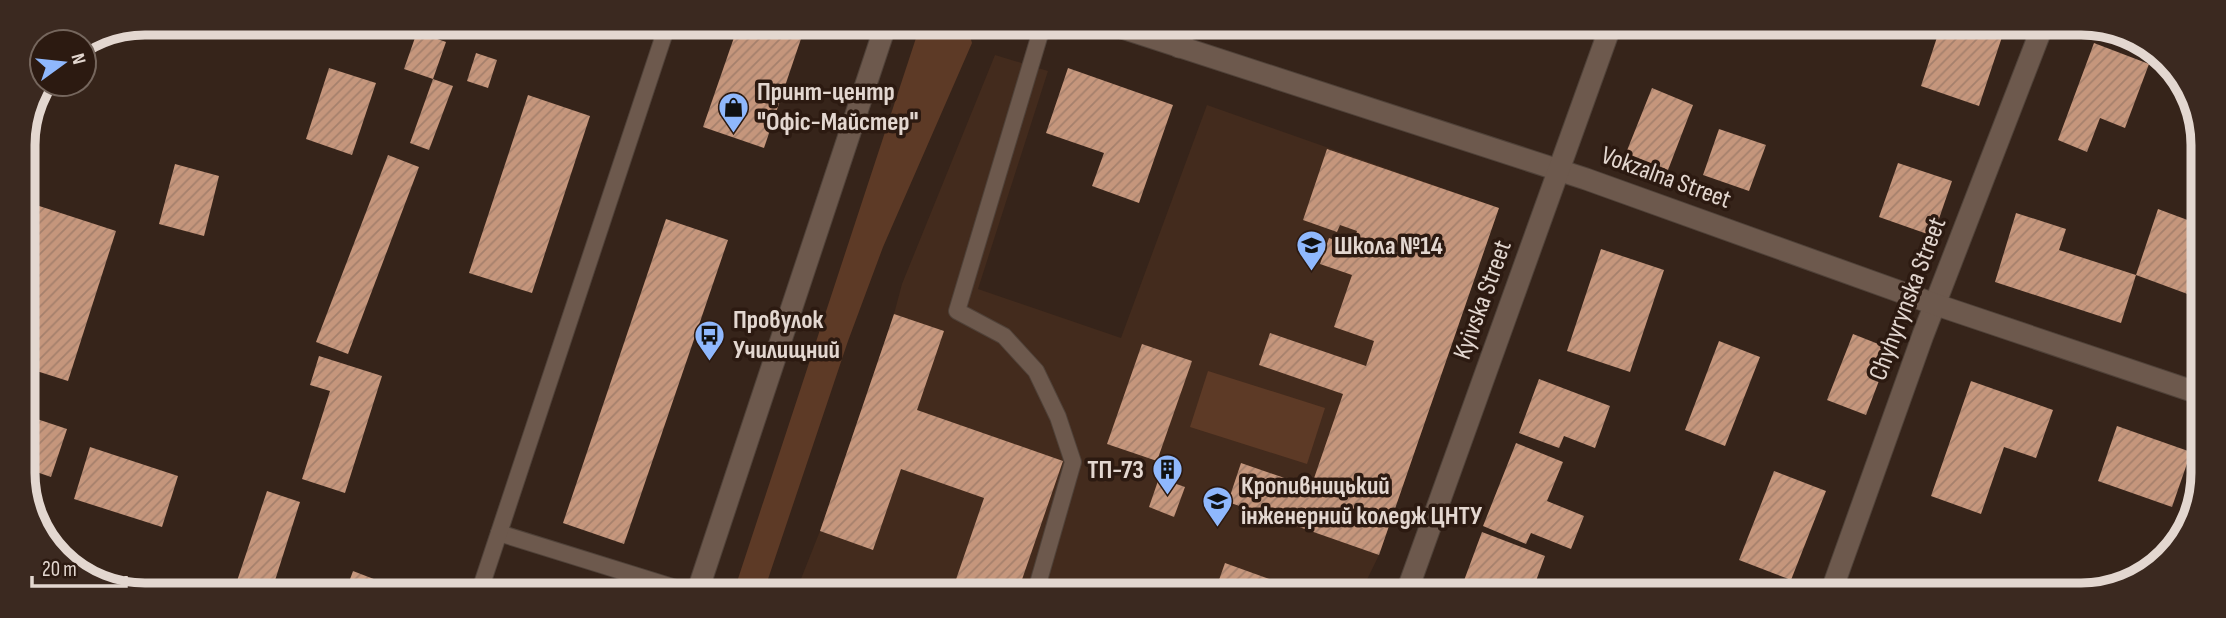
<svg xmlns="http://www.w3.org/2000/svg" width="2226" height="618" font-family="'Sofia Sans Condensed',sans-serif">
<defs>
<pattern id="building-hatch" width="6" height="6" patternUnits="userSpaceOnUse" patternTransform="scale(1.75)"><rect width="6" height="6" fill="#c5967c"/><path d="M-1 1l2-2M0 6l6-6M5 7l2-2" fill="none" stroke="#a5806c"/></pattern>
</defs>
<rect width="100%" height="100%" fill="#36241a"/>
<polygon fill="#432b1d" points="995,55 1048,71 978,289 1121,338 1207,105 1499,208 1379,555 1360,594 795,594 820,531 894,314 902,284"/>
<g fill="#5d3a26">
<polygon points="928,24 936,24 970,36 972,43 883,247 848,341 763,594 733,594 916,38 919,32"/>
<polygon points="1208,371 1325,408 1307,464 1190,427"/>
</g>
<g fill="url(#building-hatch)">
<polygon points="739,23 806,24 764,148 703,127"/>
<polygon points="1941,25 2006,25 1979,106 1921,86"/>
<polygon points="417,32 446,42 433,79 404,69"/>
<polygon points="2094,43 2149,64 2125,128 2100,118 2087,152 2058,140"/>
<polygon points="476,53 497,60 488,88 467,81"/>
<polygon points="329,68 376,83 352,155 306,139"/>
<polygon points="1068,68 1173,105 1139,203 1092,186 1104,153 1046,133"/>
<polygon points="433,79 453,86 429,150 410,143"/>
<polygon points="1652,88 1693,105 1668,170 1626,153"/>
<polygon points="528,95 590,116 532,293 469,273"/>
<polygon points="1719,129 1766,145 1749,191 1703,175"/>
<polygon points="1327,149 1499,208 1379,555 1228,502 1241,463 1311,487 1343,394 1259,365 1270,333 1366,366 1374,341 1334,327 1352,275 1320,264 1329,238 1352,246 1357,231 1340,225 1337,232 1303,220"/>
<polygon points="388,155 419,167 348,354 316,342"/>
<polygon points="1898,163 1952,181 1933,236 1879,217"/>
<polygon points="175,164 219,176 204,236 159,224"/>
<polygon points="30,203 116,231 68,381 24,367 24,224"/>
<polygon points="2158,209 2201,225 2201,299 2136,275"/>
<polygon points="2016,213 2066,229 2059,250 2136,275 2121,323 1995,282"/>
<polygon points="666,219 728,240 624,544 563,523"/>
<polygon points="1601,249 1664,270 1630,372 1567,351"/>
<polygon points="894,314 944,331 917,410 1063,461 1017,594 951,594 984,498 901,469 873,550 820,531"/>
<polygon points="1853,334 1891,349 1866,415 1827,400"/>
<polygon points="1719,341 1760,357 1725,446 1685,430"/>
<polygon points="1142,344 1192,361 1157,461 1107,444"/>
<polygon points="319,356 382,376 345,493 302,479 330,391 310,385"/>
<polygon points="1539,379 1610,406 1595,448 1564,436 1559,448 1519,433"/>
<polygon points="1971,381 2053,410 2036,458 2004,447 1981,514 1931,496"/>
<polygon points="25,415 67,429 51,477 25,468"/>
<polygon points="2117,426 2191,452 2172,507 2098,481"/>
<polygon points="1516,443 1563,462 1547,501 1584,516 1571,549 1531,533 1526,544 1483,526"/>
<polygon points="90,447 178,476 162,527 74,499"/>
<polygon points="1774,471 1826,491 1791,580 1739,560"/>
<polygon points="1159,478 1185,487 1174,517 1149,507"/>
<polygon points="267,491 300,502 271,593 233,593"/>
<polygon points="30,506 41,510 37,520"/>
<polygon points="1482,532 1545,556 1532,592 1511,584 1507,594 1459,594"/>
<polygon points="1225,563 1311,594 1214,594"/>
<polygon points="353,571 410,593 345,593"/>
<polygon points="535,582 565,593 531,593"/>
</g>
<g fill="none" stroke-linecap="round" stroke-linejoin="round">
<defs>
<g id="lane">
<polyline points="1389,24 1391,26"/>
<polyline points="499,533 692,593"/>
<polyline points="479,593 668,23"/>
<polyline points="1035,594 1073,462 1058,417 1036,371 1004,336 957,311 1043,24"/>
</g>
<g id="street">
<polyline points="1179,47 1187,24"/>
<polyline points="1830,595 1923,335 2043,25"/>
</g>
<g id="secondary">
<polyline points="1110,24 1586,179 1937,305 2201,394"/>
<polyline points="697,593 886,24"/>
<polyline points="1406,594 1611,25"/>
</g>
</defs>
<use href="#lane" stroke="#504239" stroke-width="18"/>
<use href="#street" stroke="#504239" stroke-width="23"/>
<use href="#secondary" stroke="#504239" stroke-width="23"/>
<use href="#lane" stroke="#6d594d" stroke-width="16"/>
<use href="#street" stroke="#6d594d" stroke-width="21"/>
<use href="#secondary" stroke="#6d594d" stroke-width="21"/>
</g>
<defs>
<symbol id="shop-pin" viewBox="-11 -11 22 30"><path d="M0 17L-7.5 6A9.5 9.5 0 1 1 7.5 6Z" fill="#8fb8fd" stroke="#2c1a11"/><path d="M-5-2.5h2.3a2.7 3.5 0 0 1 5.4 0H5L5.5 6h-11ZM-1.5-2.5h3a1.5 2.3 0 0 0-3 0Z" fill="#111"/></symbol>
<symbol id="school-pin" viewBox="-11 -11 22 30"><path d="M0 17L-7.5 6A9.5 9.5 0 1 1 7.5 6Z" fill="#8fb8fd" stroke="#2c1a11"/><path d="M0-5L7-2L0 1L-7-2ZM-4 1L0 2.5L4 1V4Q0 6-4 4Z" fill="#111"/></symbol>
<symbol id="bus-pin" viewBox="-11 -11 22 30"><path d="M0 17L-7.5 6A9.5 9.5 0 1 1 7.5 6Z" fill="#8fb8fd" stroke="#2c1a11"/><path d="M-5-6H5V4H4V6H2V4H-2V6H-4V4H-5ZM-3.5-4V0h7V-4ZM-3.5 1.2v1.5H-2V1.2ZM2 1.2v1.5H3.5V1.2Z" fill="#111"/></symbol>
<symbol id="building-pin" viewBox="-11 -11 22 30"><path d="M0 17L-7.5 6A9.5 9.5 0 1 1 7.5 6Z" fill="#8fb8fd" stroke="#2c1a11"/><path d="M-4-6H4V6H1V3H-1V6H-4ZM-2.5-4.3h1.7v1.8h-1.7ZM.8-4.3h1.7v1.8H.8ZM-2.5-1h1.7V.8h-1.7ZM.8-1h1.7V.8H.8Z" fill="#111"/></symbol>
<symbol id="university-pin" viewBox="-11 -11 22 30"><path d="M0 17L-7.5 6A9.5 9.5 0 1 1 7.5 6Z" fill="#8fb8fd" stroke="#2c1a11"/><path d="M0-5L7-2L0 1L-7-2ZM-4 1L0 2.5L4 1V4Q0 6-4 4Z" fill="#111"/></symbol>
</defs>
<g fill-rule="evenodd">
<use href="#shop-pin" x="716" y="90" width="35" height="47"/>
<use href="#school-pin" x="1294" y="228" width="35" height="47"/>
<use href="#bus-pin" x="692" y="318" width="35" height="47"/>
<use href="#building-pin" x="1150" y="452" width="35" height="47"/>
<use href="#university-pin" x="1200" y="484" width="35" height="47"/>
</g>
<g text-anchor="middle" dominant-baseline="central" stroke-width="7" stroke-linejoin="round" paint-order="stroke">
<g font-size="26" font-weight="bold" fill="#e3d7d0" stroke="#2c1a11" text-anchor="start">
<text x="757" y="92">Принт-центр<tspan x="757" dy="30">"Офіс-Майстер"</tspan></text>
<text x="1334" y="246">Школа №14</text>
<text x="733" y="320">Провулок<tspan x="733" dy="30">Училищний</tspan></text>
<text x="1144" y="470" text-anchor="end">ТП-73</text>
<text x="1241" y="486">Кропивницький<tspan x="1241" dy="30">інженерний коледж ЦНТУ</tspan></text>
</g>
<g font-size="26" fill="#e3d7d0" stroke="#2c1a11">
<text transform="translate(1666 178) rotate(20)">Vokzalna Street</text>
<text transform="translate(1908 299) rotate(-69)">Chyhyrynska Street</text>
<text transform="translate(1483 300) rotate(-70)">Kyivska Street</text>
</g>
</g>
<path d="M0 0H2226V618H0ZM145 35H2081A110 110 0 0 1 2191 145V473A110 110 0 0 1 2081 583H145A110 110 0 0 1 35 473V145A110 110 0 0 1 145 35Z" fill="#3b2920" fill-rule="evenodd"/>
<path fill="none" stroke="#e3d7d0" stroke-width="9" d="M145 35H2081A110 110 0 0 1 2191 145V473A110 110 0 0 1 2081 583H145A110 110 0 0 1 35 473V145A110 110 0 0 1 145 35Z"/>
<g transform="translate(63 63) rotate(75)"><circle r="33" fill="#2c1a11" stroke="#75665d" stroke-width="2"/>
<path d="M0-5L12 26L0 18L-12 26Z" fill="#8fb8fd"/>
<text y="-10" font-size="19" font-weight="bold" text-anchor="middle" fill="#e3d7d0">N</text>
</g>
<path d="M32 576v10h94v-10" fill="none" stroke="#e3d7d0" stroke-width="3.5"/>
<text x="42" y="576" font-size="21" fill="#e3d7d0" stroke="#2c1a11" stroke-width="5" paint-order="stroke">20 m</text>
</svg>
